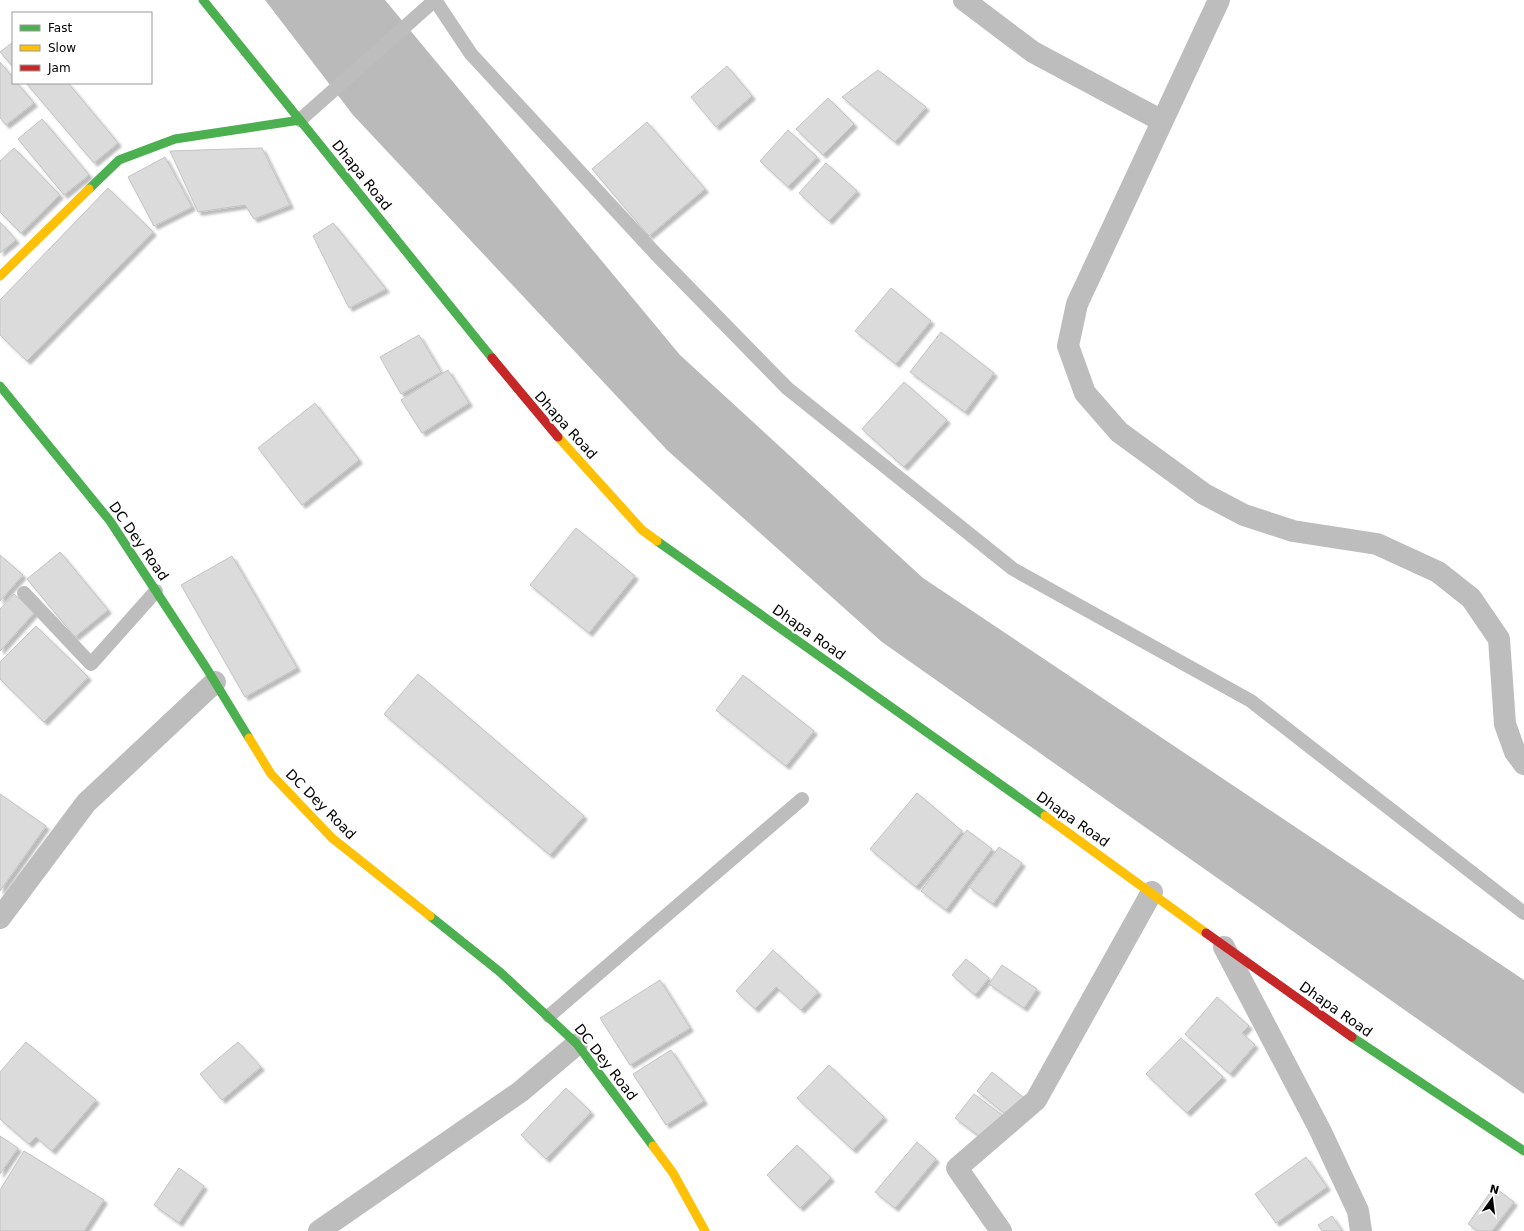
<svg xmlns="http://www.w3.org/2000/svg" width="1524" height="1231" font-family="'DejaVu Sans',sans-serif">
<defs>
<filter id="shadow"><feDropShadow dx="3.5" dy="3.5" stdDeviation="1" flood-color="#0004"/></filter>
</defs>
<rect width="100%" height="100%" fill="#fff"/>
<polygon fill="#bababa" points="265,0 385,0 680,355 923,578 1524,980 1524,1094 882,642 667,450 353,115"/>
<g fill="#dbdbdb" stroke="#c3c3c3" filter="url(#shadow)">
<polygon points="13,42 13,67 0,52"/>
<polygon points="0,62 13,78 13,83 17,83 34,103 6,125 0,118"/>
<polygon points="727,66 752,96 716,127 691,97"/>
<polygon points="878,70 926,107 895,142 842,97"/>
<polygon points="26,83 68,83 118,143 94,163"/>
<polygon points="828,98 854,124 823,155 796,129"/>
<polygon points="42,119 89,175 64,195 18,139"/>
<polygon points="647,122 705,189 649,236 592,169"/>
<polygon points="788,130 817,157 788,187 760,161"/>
<polygon points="14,148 60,195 21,233 0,212 0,161"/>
<polygon points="262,148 290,205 254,219 245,205 198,212 170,151"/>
<polygon points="165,157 192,207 154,226 128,177"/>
<polygon points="826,163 857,191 829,221 799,193"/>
<polygon points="108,188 153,232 27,361 0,335 0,300"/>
<polygon points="0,222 16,240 0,253"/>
<polygon points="333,223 386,289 349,308 313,236"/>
<polygon points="891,288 931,321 896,364 855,331"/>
<polygon points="941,332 994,373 965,412 910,372"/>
<polygon points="419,335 441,372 401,394 380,357"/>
<polygon points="448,370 469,403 422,433 401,400"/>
<polygon points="904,382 947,420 904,467 862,429"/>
<polygon points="315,403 359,460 302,505 258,448"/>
<polygon points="576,528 635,576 589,633 530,585"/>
<polygon points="60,552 108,610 75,637 27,579"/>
<polygon points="0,555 23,575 0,601"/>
<polygon points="232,556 297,668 245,697 181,585"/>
<polygon points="14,594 35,612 0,651 0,609"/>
<polygon points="36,626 88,677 44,722 0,679 0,662"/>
<polygon points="418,674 584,816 550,855 384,714"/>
<polygon points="743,675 814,731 786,766 716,710"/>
<polygon points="917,793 962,831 916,887 870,849"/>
<polygon points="0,794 46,826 0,891"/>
<polygon points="967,830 992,849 946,910 921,891"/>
<polygon points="999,847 1022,863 993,904 969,887"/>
<polygon points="773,950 818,992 801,1010 776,987 755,1009 736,991"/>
<polygon points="966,959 989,978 975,995 952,975"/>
<polygon points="1002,965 1037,989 1024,1008 989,984"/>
<polygon points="660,980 690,1028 630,1065 600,1018"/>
<polygon points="1217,997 1249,1026 1242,1033 1255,1045 1230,1074 1185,1034"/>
<polygon points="1181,1038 1223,1077 1187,1113 1146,1074"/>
<polygon points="26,1042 96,1100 52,1151 36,1137 29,1144 0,1119 0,1072"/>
<polygon points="238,1042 261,1067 222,1100 200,1074"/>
<polygon points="671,1050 704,1101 666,1125 633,1074"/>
<polygon points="829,1065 884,1117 853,1150 797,1098"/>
<polygon points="992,1072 1024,1098 1009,1117 977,1091"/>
<polygon points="566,1088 591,1112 546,1159 521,1135"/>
<polygon points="974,1094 1006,1118 987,1142 955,1118"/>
<polygon points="0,1136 18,1148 0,1174"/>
<polygon points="917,1142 936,1159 895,1208 875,1192"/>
<polygon points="797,1145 831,1178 800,1208 767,1175"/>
<polygon points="24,1151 104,1200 84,1231 0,1231 0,1190"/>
<polygon points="1306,1157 1327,1187 1276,1223 1255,1194"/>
<polygon points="179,1168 204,1186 179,1223 154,1205"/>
<polygon points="1494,1187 1514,1202 1492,1231 1478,1231 1468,1224"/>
<polygon points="1332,1216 1342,1231 1322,1231 1318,1225"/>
</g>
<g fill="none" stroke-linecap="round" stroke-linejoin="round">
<g stroke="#bdbdbd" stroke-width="14">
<polyline points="435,0 471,54 654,252 787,388 1013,569 1251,701 1524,913"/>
<polyline points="300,120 435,0"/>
<polyline points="24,593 91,664 156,591"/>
<polyline points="549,1016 802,799"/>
</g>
<g stroke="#bdbdbd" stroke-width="22">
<polyline points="964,0 1033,52 1162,121"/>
<polyline points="1219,0 1077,304 1068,346 1085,393 1119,432 1204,494 1244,515 1293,531 1377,544 1438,572 1471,598 1499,639 1505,724 1515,752 1524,764"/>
<polyline points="0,918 86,803 215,682"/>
<polyline points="1224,947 1320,1130 1358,1211 1361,1231"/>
<polyline points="319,1231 520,1092 577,1044"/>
<polyline points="1001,1231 957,1168 1036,1100 1152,892"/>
</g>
<g stroke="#4caf50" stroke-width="9">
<polyline points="203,0 492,358"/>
<polyline points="89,189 119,160 175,139 300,120"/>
<polyline points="0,386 110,521 207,669 249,738"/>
<polyline points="657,541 1045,816"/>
<polyline points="430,916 500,972 577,1044 653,1146"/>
<polyline points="1352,1037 1524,1151"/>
</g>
<g stroke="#ffc107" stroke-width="9">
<polyline points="0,276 89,189"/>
<polyline points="558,437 642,530 657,541"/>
<polyline points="249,738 271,774 332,838 430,916"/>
<polyline points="1045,816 1206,933"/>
<polyline points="653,1146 673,1173 705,1231"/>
</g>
<g stroke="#c62828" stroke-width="9">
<polyline points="492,358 558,437"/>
<polyline points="1206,933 1352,1037"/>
</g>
</g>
<g text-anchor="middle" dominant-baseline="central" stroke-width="4" stroke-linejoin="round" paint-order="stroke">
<g font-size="14" fill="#000" stroke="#fff">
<text transform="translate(362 175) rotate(51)">Dhapa Road</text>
<text transform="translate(566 425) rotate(48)">Dhapa Road</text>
<text transform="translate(139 541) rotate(55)">DC Dey Road</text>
<text transform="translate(809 632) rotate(35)">Dhapa Road</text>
<text transform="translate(321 804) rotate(45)">DC Dey Road</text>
<text transform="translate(1073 819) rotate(35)">Dhapa Road</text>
<text transform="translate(1336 1009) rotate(35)">Dhapa Road</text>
<text transform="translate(606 1062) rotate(52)">DC Dey Road</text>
</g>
</g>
<rect x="12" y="12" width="140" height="72" fill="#ffffff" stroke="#999999"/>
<rect x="20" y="25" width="20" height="6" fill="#4caf50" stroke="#999999"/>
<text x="48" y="32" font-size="12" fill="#000000">Fast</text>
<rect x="20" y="45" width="20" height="6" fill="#ffc107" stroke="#999999"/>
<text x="48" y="52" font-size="12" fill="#000000">Slow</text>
<rect x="20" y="65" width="20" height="6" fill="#c62828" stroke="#999999"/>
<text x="48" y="72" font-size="12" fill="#000000">Jam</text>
<g transform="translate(1492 1199) rotate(14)" stroke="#ffffff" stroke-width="3" paint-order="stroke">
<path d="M0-3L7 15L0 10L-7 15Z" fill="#000000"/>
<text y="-6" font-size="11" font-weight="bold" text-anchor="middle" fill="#000000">N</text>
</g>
</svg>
